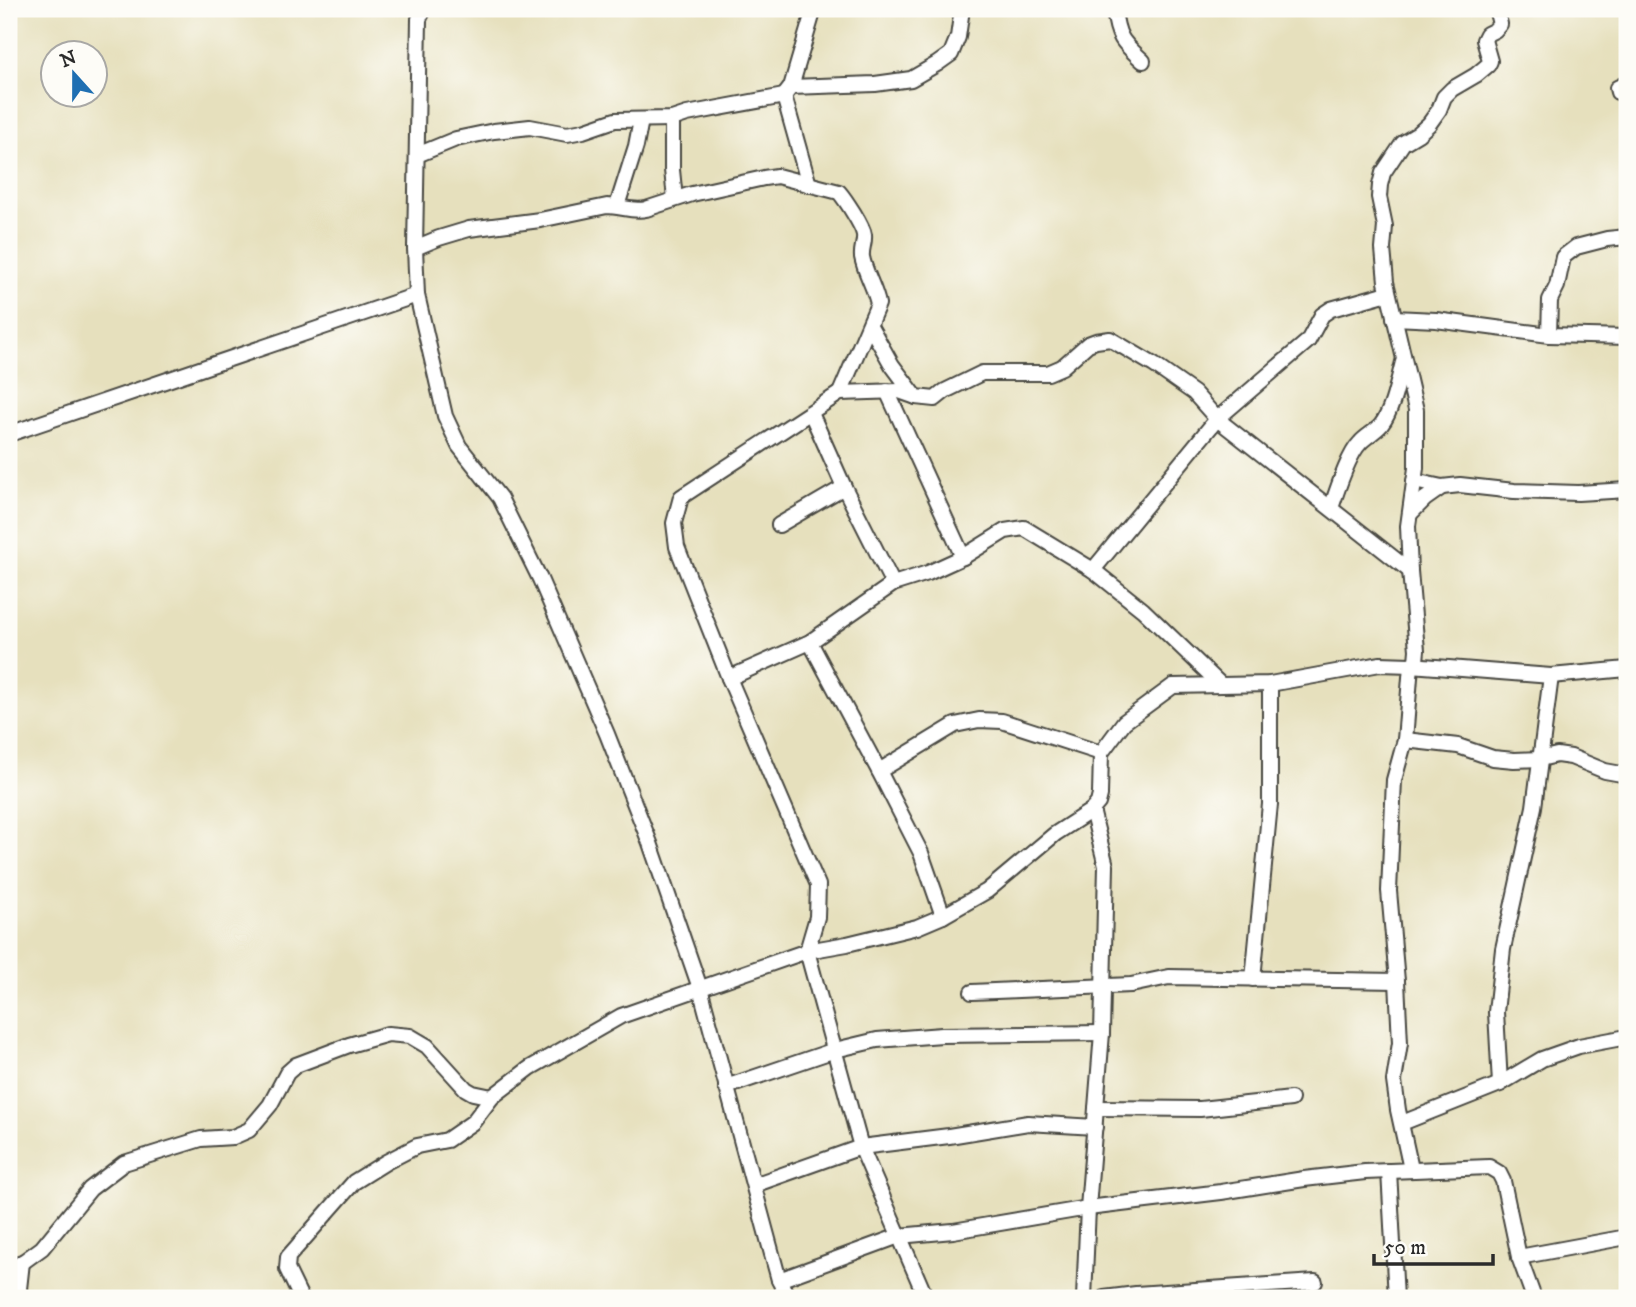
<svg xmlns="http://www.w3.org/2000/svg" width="1636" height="1307" font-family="'IM FELL DW Pica',serif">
<rect width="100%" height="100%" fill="#fdfcf7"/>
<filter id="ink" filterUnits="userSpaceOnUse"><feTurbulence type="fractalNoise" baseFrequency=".0143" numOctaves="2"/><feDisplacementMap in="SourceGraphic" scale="14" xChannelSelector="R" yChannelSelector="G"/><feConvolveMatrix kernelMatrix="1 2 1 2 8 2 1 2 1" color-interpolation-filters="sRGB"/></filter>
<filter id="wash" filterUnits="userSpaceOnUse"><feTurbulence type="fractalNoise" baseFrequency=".00686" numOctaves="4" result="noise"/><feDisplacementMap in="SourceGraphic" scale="28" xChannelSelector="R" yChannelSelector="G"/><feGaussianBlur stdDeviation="1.57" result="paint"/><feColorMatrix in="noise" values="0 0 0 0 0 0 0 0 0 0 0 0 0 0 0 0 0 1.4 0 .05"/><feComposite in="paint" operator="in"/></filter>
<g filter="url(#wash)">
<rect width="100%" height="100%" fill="#e6e0bd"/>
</g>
<g filter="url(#ink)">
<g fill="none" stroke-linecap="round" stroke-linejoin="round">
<defs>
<g id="minor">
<polyline points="424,9 419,19 415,248 417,295 445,416 459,446 500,498 540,579 607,734 650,843 700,988 779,1280 788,1298"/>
<path d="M1114,9C1117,37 1122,42 1143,61"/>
<polyline points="1627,83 1617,88 1618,92 1627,94"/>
<polyline points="791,87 875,84 911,79 937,64 951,54 958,37 962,9"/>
<polyline points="672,119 672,170 675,199"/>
<polyline points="417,155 456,139 494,131 530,127 567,134 583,131 615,120 672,119 687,114 784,96"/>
<polyline points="809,185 784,96 791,87 814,9"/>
<polyline points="617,206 636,146 641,120"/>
<path d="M415,248L439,238L469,229L540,220L607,206C620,206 633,212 646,209L692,194L764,178L777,176L839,192C845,199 863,226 864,235C865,242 861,249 862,257C865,273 875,288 878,304L840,393"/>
<polyline points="1394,318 1436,320 1549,335 1627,337"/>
<polyline points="870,326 892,365 916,397"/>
<polyline points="1549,335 1550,300 1557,286 1563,257 1576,247 1607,239 1627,237"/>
<polyline points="887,391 963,557"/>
<polyline points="811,413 844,487 893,584"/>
<polyline points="9,434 417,295"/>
<polyline points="1414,481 1442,487 1460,485 1514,491 1578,493 1627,490"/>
<path d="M1331,508C1337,491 1348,455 1360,443C1366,436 1375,432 1381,425C1393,410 1398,381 1403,362"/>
<polyline points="1410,514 1425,499 1442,487"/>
<polyline points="779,525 844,487"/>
<polyline points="1093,570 1217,419 1308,341 1322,315 1331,309 1388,293"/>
<polyline points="810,642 879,771 921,853 943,916"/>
<polyline points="729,678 810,642 893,584 928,573 963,557 1005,531 1024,528 1093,570 1143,610 1221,685"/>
<polyline points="1405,740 1458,746 1493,758 1514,760 1540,759 1557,755 1571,757 1605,771 1627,775"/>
<polyline points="879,771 955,725 979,720 1002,721 1101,753"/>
<polyline points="1253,979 1270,804 1270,684"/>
<polyline points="972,992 1131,985 1169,977 1397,981"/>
<polyline points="1500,1084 1496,1012 1503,949 1534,807 1551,676"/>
<polyline points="726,1087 835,1050 877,1040 942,1035 1102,1033"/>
<polyline points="1096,1108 1200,1109 1291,1099"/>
<polyline points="1402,1123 1500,1084 1542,1059 1579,1046 1627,1037"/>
<polyline points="1411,1169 1398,1110 1394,1081 1400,1043 1397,981 1389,891 1394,780 1405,740 1411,665 1416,661 1417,650 1410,571 1408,526 1416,468 1416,410 1386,282 1383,249 1385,226 1379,197 1380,185 1383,173 1403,143 1418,134 1429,124 1439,110 1444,97 1452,89 1476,75 1488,65 1490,61 1484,40 1487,34 1495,30 1500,24 1496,9"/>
<polyline points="1389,1171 1396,1298"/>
<polyline points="754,1185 861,1147 949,1136 1028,1123 1095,1127"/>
<polyline points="1519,1257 1627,1237"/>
<polyline points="9,1272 42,1248 90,1189 124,1163 201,1139 233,1137 249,1130 270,1105 287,1073 296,1065 349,1045 388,1034 410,1036 427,1046 466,1089 473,1093 492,1097"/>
<polyline points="779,1280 899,1236 953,1231 1088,1208 1221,1192 1304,1179 1365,1172 1489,1167 1499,1173 1503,1181 1519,1257 1534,1298"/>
<polyline points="22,1298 19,1289 22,1262"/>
<polyline points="301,1298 287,1269 288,1257 354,1182 386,1162 417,1146 447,1140 473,1122 492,1097 530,1068 621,1016 807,951 847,944 917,927 943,916 987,891 1055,834 1092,810 1098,803 1100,795 1101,753 1124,722 1173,686 1270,684 1380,664 1411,665 1551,676 1627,669"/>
<polyline points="926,1298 861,1147 807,951 817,917 818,885 729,678 677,547 674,523 681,497 840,393 899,391 916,397 935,399 945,391 982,373 1048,373 1062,367 1088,344 1096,341 1110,339 1154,365 1194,393 1217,419 1410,571"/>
<polyline points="1084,1298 1088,1208 1102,1033 1106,866 1092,810"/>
<polyline points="1104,1298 1136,1294 1315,1282"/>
</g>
</defs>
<use href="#minor" stroke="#474641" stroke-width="18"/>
<use href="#minor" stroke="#fff" stroke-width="14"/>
</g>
</g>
<rect width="1636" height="1307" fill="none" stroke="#fdfcf7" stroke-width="35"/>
<g transform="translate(74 74) rotate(339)"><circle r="33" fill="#fdfcf7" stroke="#a9a8a5" stroke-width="2"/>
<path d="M0-5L12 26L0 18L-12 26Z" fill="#1f6fb2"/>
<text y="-10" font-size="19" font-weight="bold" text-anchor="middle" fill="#2b2b2b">N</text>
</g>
<path d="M1374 1254v10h119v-10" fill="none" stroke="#2b2b2b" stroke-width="3.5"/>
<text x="1384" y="1254" font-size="21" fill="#2b2b2b" stroke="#fdfcf7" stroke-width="5" paint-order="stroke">50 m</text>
</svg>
